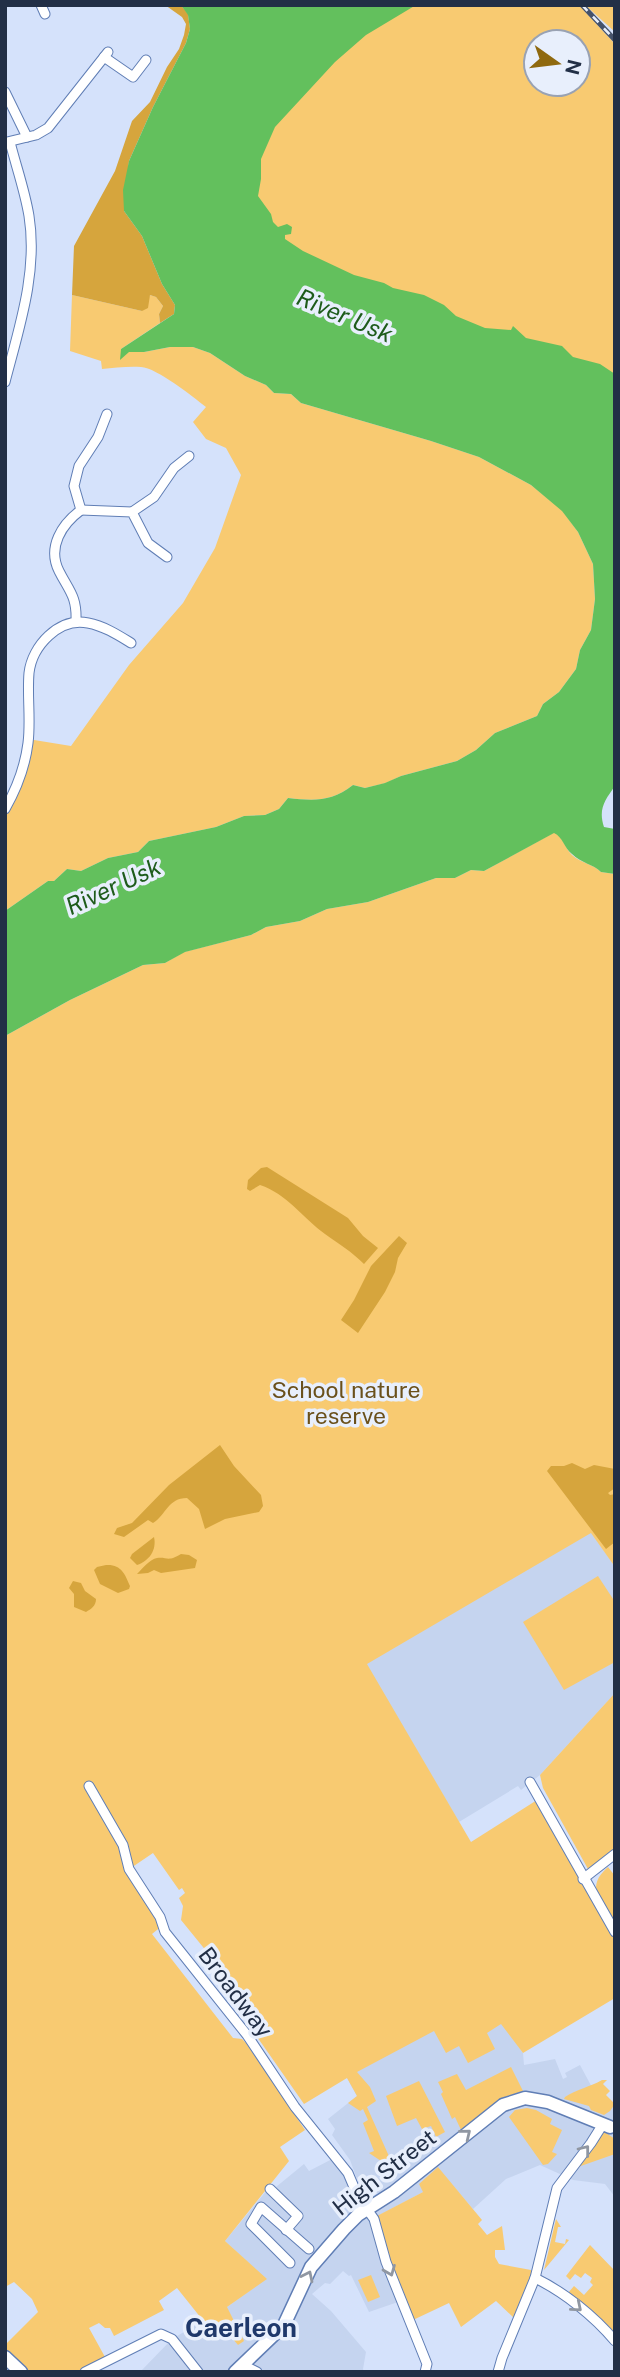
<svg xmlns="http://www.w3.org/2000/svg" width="620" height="2377" font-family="'Public Sans',sans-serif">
<rect width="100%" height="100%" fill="#d5e2fb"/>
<g fill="#c5d4ef">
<polygon points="285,1384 592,1533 615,1567 615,1693 540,1775 521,1790 518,1786 459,1822 366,1664"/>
<polygon points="430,1915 523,2053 524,2065 555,2059 563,2079 567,2077 565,2073 580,2065 594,2091 615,2109 615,2197 605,2184 573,2180 540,2165 506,2179 473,2209 438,2168 423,2192 378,2216 381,2242 376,2248 398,2302 369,2312 351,2275 349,2276 343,2271 330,2284 325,2283 312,2294 331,2311 366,2352 363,2369 364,2372 140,2372 172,2339 227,2307 266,2279 225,2241 272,2184 276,2187 304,2164 309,2171 336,2157 366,2204 379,2194 365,2188 357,2179 350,2160 332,2135 335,2129 328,2119 357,2096 347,2078"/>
</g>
<g fill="#f8ca71" fill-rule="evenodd">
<path d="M322,5H579L615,44V419L227,220ZM536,42H578V84H536Z"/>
<polygon points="585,5 615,5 615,32"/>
<path d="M72,295L142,311L150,295L156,297L163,306L159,314L160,323L121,349L129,352H144L170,347H193L210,353L245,376L266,385L274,393L291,394L301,403L431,441L479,457L531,485L562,510L578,532L593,564L595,599L591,630L580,650L576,669L559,692L543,704L537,716L495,733L476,750L457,761L401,776L386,783L365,788L353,785C331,802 314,801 288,798L279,809L265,815L244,816L216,827L149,841L138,852L108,858L81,871L67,869L54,881H48L5,911V809L28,739L71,746L129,665L183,603L215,548L241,475L226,448L206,439L193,422L206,407C192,396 157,368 141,367C128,366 114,368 102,369L101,361L70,351Z"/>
<path d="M555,832C563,837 565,848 572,855C581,863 593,864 601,872L615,874V1567L591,1533L367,1664L471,1842L537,1800L615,1938V1998L523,2053L501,2024L487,2033L495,2049L468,2063L459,2046L446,2053L434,2031L357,2072L370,2087L376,2101L367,2107L392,2163L399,2173L369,2153L374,2151L363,2123L368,2120L363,2109L360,2111L348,2103L357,2096L347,2078L304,2104L253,2031L259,2016L181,1920L183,1906L179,1898L185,1893L182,1888L179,1890L153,1853L125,1872L163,1925L152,1934L233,2038L242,2039L246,2043L305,2130L280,2147L289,2161L225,2241L267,2279L227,2307L244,2341L238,2345L227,2332L217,2338L177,2288L159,2301L164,2310L114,2336L110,2328H105L99,2323L89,2328L105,2357L80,2372H30L5,2348V2345L38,2312L32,2299L14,2282L5,2287V1036L70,1000L143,965L165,963L184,952L251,935L266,927L300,921L327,909L368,902L436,878H455L471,870L484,871Z"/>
<polygon points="598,1576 615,1602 615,1662 564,1690 523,1622"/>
<polygon points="615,1693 615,1848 588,1869 543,1788 540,1775"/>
<path d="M608,1867L615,1876L614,1920C600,1900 585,1887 608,1867Z"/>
<polygon points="511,2067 523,2091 502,2098 461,2130 455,2117 452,2119 441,2094 443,2092 438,2082 457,2074 466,2090"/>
<path d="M602,2080H607L603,2084L610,2091L606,2095L615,2104L610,2111L604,2115L591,2110L589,2106L564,2099L565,2097C577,2089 590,2087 602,2080Z"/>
<polygon points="419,2081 445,2132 436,2137 431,2126 422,2129 416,2118 397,2126 386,2096"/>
<polygon points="527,2108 536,2110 552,2119 550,2124 562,2130 552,2152 557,2154 548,2164 543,2165 509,2117 515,2110"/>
<polygon points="601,2133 606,2133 615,2139 615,2154 578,2167"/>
<polygon points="438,2167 482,2220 478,2224 487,2235 502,2226 505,2250 495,2250 495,2257 499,2264 531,2270 531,2278 515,2319 496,2301 461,2327 449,2303 413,2320 379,2233 377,2216 423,2192 419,2184"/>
<polygon points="556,2219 561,2227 558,2227 555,2242 565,2244 566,2239 569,2240 544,2270"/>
<polygon points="590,2245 615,2271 615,2334 568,2293 574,2286 584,2295 593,2285 590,2282 592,2278 585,2273 581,2278 575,2274 570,2280 566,2276"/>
<polygon points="371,2275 380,2297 368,2302 358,2280"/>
</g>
<g fill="#d6a53d">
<polygon points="165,5 181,5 188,14 190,29 186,43 153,107 129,161 124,211 142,236 162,284 175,305 174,314 160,323 159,314 163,306 156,297 150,295 148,308 142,311 72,295 74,246 115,171 132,121 150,102 167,67 179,49 184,35 186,24 182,17"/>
<path d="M267,1167L348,1218L363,1236L378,1248L364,1264C352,1252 339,1244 325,1234C302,1217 287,1194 260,1185L250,1191L247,1189L248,1180L261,1168Z"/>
<polygon points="399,1236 407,1243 398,1258 395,1272 385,1292 358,1333 341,1320 354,1300 371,1266"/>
<path d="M220,1445L234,1466L261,1495L263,1506L259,1512L225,1519L205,1529L199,1509L187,1498C168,1498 166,1515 153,1523L148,1520L124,1537L114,1534L117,1528L132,1523L169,1485Z"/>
<polygon points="572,1463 585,1469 594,1465 615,1469 615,1488 608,1493 610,1495 615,1494 615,1542 606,1549 547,1471 551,1466 564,1466"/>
<path d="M154,1537C157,1550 149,1561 137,1565L130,1558L132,1554Z"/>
<path d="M181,1554L189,1555L197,1560L195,1568L161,1573L154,1570L148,1573L137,1574C142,1569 150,1559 157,1558C168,1557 168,1562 181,1554Z"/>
<path d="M106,1565C121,1564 125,1574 130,1586L129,1589L118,1593L100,1584L94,1570L97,1567Z"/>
<path d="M73,1581L81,1583L85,1591L96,1599C96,1606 91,1609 86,1612L74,1607V1594L69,1588Z"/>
</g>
<path fill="#63c05d" d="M181,5H416L366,35L335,62L275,127L261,159V179L258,196L271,214L273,222L278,227L287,224L292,227L291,234L285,235V239L303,251L354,275L384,283L393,288L424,295L444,305L456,316L485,328L511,330L513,326L526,338L562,346L573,357L600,364L615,374V786C605,800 598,809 604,827L615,829V874L601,872C593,864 581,863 572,854C564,848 563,837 554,833L484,871L471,870L455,878H436L368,902L327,909L300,921L266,927L251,935L185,952L165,963L143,965L70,1000L5,1036V911L48,881H54L67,869L81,871L108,858L138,852L149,841L216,827L244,816L265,815L279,809L288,798C314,801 331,802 353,785L365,788L385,783L401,776L457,761L476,750L495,733L537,716L543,704L559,692L576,669L580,650L591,630L595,599L593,564L578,532L562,511L531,485L479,457L431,441L301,403L291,394L274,393L266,385L245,376L210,353L193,347H170L144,352H129L120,360L121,349L174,314L175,305L162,284L142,236L124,211L123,190L129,161L153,107L186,43L190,29L188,15Z"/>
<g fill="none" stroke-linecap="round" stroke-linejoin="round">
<defs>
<g id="minor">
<polyline points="41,5 45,14"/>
<polyline points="104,57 133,77 146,60"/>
<polyline points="5,92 27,137"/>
<polyline points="7,142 36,135 48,128 108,52"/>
<path d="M5,382C19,328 38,272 29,216C25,191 16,166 10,142"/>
<polyline points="81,510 132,512 148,543 167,557"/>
<polyline points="132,512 154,497 174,468 189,456"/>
<path d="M76,621C77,596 69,591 59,571C47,547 62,524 81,510L74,486L79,466L98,437L107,414"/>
<path d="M5,809C17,788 25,767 28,743C31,720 27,696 29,673C32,646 59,617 88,623C104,626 118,635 131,643"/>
<polyline points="530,1782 615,1932"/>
<polyline points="89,1786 123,1845 129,1869 160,1917 165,1932 247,2035 295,2107 348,2173 359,2199 358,2215"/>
<polyline points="583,1879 615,1854"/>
<polyline points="270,2189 298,2216 286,2230"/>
<polyline points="364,2211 369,2212 374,2219 386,2262 427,2364 425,2372"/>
<polyline points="290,2263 251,2224 261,2207 309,2249"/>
<path d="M535,2278C564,2292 594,2316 615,2341"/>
<polyline points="243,2365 257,2372"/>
<polyline points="85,2372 161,2334 172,2339 198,2372"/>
<polyline points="498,2372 502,2358 535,2278 557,2188 591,2143 603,2124"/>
</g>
<g id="secondary">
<polyline points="5,2357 21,2372"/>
<polyline points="235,2372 284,2325 311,2267 344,2229 358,2215 394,2192 503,2105 525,2098 548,2102 610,2127"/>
</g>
</defs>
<use href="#minor" stroke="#607eb5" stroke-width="11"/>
<use href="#secondary" stroke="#607eb5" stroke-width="15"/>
<use href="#minor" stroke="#fff" stroke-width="9"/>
<use href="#secondary" stroke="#fff" stroke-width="12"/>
<defs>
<polyline id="rail" points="582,5 615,40"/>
</defs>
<use href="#rail" stroke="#45526a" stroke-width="5"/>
<use href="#rail" stroke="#e8effc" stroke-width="2.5" stroke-dasharray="8" stroke-linecap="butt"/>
</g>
<defs><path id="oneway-chevron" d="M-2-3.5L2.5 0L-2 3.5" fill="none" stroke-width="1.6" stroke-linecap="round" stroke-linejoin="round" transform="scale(1.75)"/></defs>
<g stroke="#9097a2">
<use href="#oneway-chevron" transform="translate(466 2134) rotate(-39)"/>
<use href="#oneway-chevron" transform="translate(585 2150) rotate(-52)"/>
<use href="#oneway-chevron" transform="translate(390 2271) rotate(68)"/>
<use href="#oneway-chevron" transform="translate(308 2276) rotate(-64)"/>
<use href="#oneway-chevron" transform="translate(577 2307) rotate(40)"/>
</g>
<g text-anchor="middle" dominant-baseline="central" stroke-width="7" stroke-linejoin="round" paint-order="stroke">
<g font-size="23" fill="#6a501b" stroke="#e8effc">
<text x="346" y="1389">School nature<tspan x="346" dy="26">reserve</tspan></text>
</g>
<g font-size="23" fill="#222f46" stroke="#e8effc">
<text transform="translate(236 1992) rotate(53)">Broadway</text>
<text transform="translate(384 2172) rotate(-38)">High Street</text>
</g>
<g font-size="24" font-style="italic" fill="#1e5c1b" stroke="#e8effc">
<text transform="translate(345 315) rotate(23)">River Usk</text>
<text transform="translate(113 886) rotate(-25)">River Usk</text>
</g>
<g font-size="26" font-weight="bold" fill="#1f386a" stroke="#e8effc">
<text x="241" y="2327">Caerleon</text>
</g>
</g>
<rect width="620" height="2377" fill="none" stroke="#222f46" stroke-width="14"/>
<g transform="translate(557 63) rotate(104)"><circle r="33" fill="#e8effc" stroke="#99a2b3" stroke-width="2"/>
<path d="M0-5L12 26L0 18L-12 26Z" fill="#8f690f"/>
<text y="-10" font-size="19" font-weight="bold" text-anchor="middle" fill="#222f46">N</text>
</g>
</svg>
